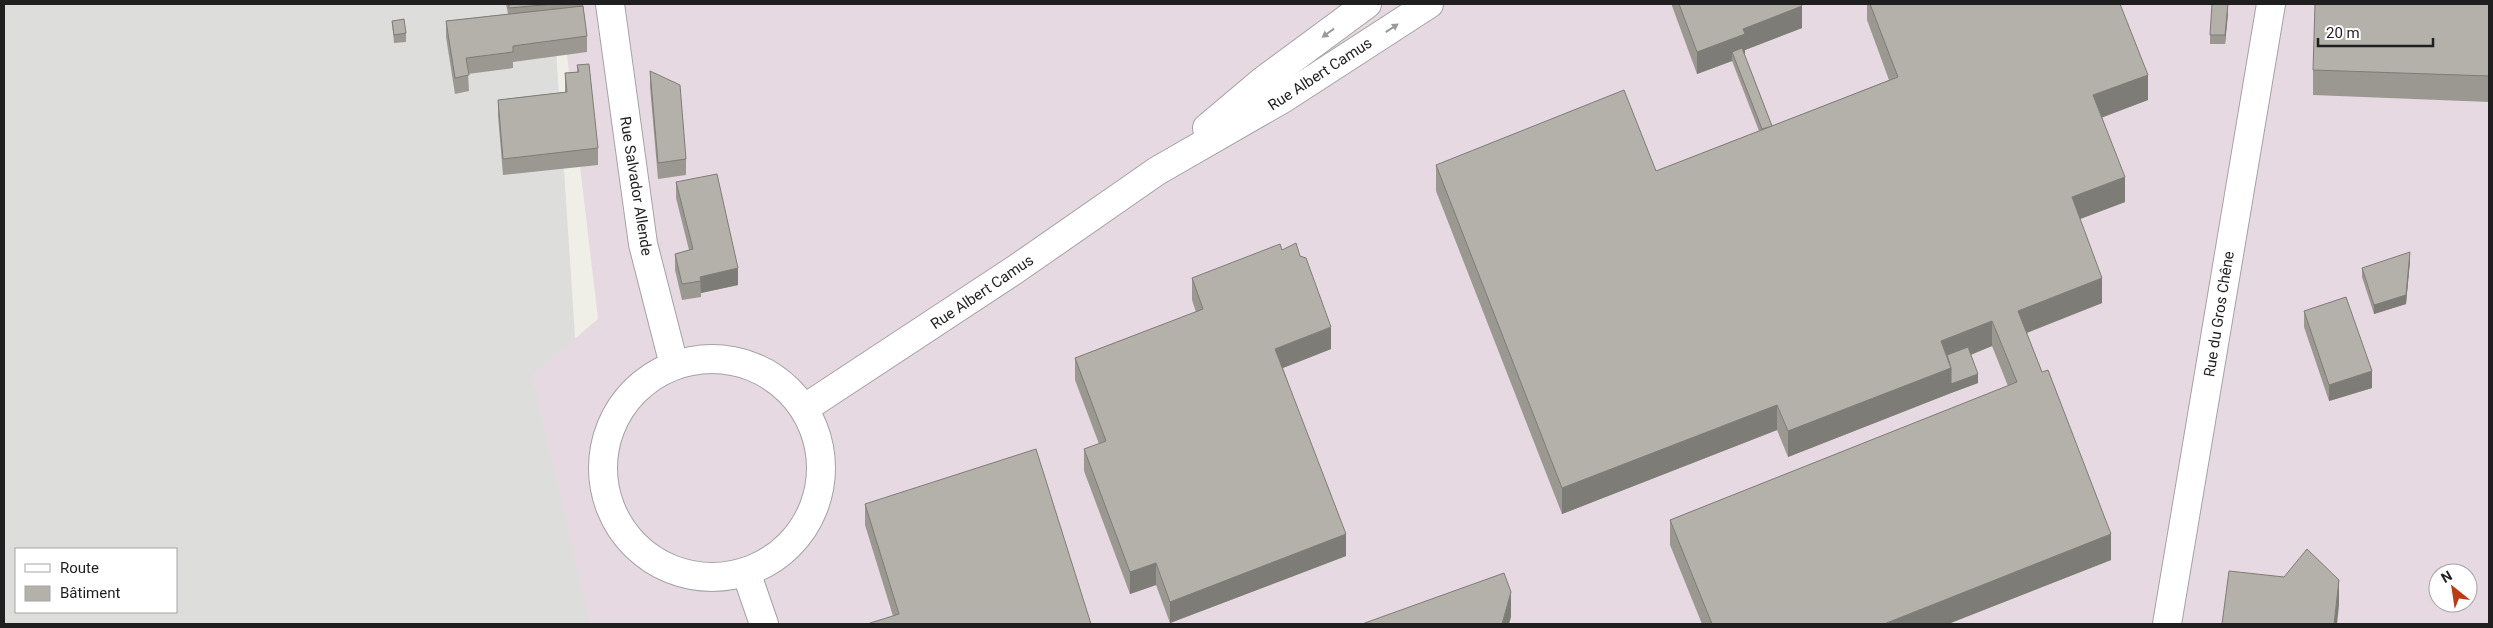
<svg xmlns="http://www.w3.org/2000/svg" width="2493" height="628" font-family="Roboto,sans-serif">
<rect width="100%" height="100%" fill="#efeee7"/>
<path fill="#dddddc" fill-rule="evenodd" d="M4,4H553L594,624H4ZM16,549H176V612H16Z"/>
<path fill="#e7d9e1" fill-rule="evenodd" d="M561,4H2489V624H590L532,375L598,319ZM2438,573H2468V603H2438Z"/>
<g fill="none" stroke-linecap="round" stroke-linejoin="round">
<defs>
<g id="minor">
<polyline points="610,4 643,244 674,365"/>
<polyline points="1207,128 1264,80 1367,4"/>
<circle cx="712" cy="468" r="109"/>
<polyline points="805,408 1016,269 1157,171 1284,98 1429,4"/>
<polyline points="746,572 764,624"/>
<polyline points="2167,624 2271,4"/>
</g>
</defs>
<use href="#minor" stroke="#a3a3a3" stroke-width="30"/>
<use href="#minor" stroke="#fff" stroke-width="28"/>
</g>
<g fill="#9b9892">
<polygon points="506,4 583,4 587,36 587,52 513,62 513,68 468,74 469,91 455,94 446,37 446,21 508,14"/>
<polygon points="1672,4 1801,4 1802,28 1745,50 1745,56 1772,126 1889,80 1867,20 1867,4 2120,4 2148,100 2102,117 2125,202 2080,219 2102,303 2027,333 2111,560 1948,624 1702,624 1670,545 1670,520 2008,386 1992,346 1971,355 1978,383 1951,393 1788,457 1777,430 1562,514 1436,191 1436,165 1656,171 1759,131 1732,61 1697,74 1672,6"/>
<polygon points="2489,4 2489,102 2313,95 2313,70"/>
<polygon points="2228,13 2225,44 2210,44 2210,35"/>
<polygon points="392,21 406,33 406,42 394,43"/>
<polygon points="577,65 598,148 598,165 503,175 498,116 498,100 565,92 565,73 577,72"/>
<polygon points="650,71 686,159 686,175 658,179 650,87"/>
<polygon points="676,182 738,285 701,293 701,297 682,300 675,270 675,254 689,250 676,198"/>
<polygon points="2410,261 2406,304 2374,314 2362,277 2362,268"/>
<polygon points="1192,278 1331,349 1283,368 1346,556 1170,623 1156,585 1130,594 1084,471 1084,449 1099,444 1075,380 1075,358 1196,312 1192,300"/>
<polygon points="2304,311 2372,388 2329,401 2304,327"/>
<polygon points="865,504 1091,624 893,616 865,525"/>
</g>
<g fill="#7e7c77">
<polygon points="2228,4 2228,13 2225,44 2225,35"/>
<polygon points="1802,6 1802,28 1745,50 1745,56 1735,60 1732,52 1732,61 1697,74 1697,52 1743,29"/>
<polygon points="2148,75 2148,100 2093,121 2093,95"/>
<polygon points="2125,177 2125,202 2072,222 2072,197"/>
<polygon points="2410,252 2410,261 2406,304 2374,314 2374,305"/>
<polygon points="738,268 738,285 701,293 700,277"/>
<polygon points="2102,278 2102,303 2018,336 2018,311"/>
<polygon points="1992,321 1992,346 1944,365 1941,341"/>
<polygon points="1331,327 1331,349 1275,371 1275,349"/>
<polygon points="1951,368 1978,374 1978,383 1951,393 1788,457 1788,431"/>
<polygon points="2372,371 2372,388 2329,401 2329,385"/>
<polygon points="1777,405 1777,430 1562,514 1562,488"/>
<polygon points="1346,534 1346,556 1170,623 1170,602"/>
<polygon points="2111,534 2111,560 1948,624 1884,624"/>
<polygon points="1156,563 1156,585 1130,594 1130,572"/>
<polygon points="2339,580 2339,605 2337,624 2334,624"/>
<polygon points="1511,592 1511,617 1509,624 1502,624"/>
</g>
<g fill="#b4b1aa" stroke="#7e7c77">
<polygon points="509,4 554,4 509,8"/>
<polygon points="1679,4 1801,4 1802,6 1743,29 1745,34 1697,52"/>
<polygon points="1870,4 2120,4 2148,75 2093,95 2125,177 2072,197 2102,278 2018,311 2042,372 2048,370 2111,534 1884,624 1712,624 1670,520 2017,382 1992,321 1941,341 1951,368 1788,431 1777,405 1562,488 1436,165 1624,90 1656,171 1898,77"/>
<polygon points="2212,4 2228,4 2225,35 2210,35"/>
<polygon points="2315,4 2489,4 2489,76 2313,70"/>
<polygon points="583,6 587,36 513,46 513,52 466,58 469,75 455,78 446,21"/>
<polygon points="404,19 406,33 394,35 392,21"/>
<polygon points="1742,48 1772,126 1762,129 1732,52"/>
<polygon points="589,64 598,148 503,159 498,100 567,92 565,73 579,72 577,65"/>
<polygon points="650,71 680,85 686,159 658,163"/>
<polygon points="717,174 738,268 700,277 701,281 682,284 675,254 693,249 676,182"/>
<polygon points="1296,243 1300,256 1306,258 1331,327 1275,349 1346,534 1170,602 1156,563 1130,572 1084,449 1106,441 1075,358 1203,309 1192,278 1280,244 1282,250"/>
<polygon points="2410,252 2406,295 2374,305 2362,268"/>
<polygon points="2346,297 2372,371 2329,385 2304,311"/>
<polygon points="1968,347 1978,374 1951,384 1951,368 1947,355"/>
<polygon points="1036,449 1091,624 867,624 899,614 865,504"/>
<polygon points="2307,549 2339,580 2334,624 2222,624 2229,571 2284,577"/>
<polygon points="1504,573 1511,592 1502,624 1362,624"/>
</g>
<defs><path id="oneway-solid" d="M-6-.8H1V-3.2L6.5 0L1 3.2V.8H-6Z" transform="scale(1.25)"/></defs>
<g fill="#9a9a9a">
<use href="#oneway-solid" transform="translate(1392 28) rotate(-33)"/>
<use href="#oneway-solid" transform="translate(1328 33) rotate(144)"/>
</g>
<g text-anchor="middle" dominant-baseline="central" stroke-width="5" stroke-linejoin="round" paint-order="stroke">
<g font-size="15" fill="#1f1f1f" stroke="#fff">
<text transform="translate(1320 74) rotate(-33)">Rue Albert Camus</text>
<text transform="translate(636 186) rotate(81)">Rue Salvador Allende</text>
<text transform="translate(982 292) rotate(-34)">Rue Albert Camus</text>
<text transform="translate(2219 314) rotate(-81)">Rue du Gros Chêne</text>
</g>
</g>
<rect width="2493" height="628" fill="none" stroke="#1f1f1f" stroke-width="10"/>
<rect x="15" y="548" width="162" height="65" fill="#ffffff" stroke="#a5a5a5"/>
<rect x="25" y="564" width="25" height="8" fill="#ffffff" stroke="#a5a5a5"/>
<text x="60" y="573" font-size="15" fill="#1f1f1f">Route</text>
<rect x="25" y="586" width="25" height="15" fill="#b4b1aa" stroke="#a5a5a5"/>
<text x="60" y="598" font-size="15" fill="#1f1f1f">Bâtiment</text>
<g transform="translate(2453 588) rotate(330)"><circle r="24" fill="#ffffff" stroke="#a5a5a5"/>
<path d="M0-4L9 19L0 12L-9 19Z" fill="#ba3b15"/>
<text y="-8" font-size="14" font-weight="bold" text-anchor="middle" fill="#1f1f1f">N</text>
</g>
<path d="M2318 38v8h115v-8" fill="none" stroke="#1f1f1f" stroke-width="2.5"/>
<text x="2326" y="38" font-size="15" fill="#1f1f1f" stroke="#ffffff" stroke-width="4" paint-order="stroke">20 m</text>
</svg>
